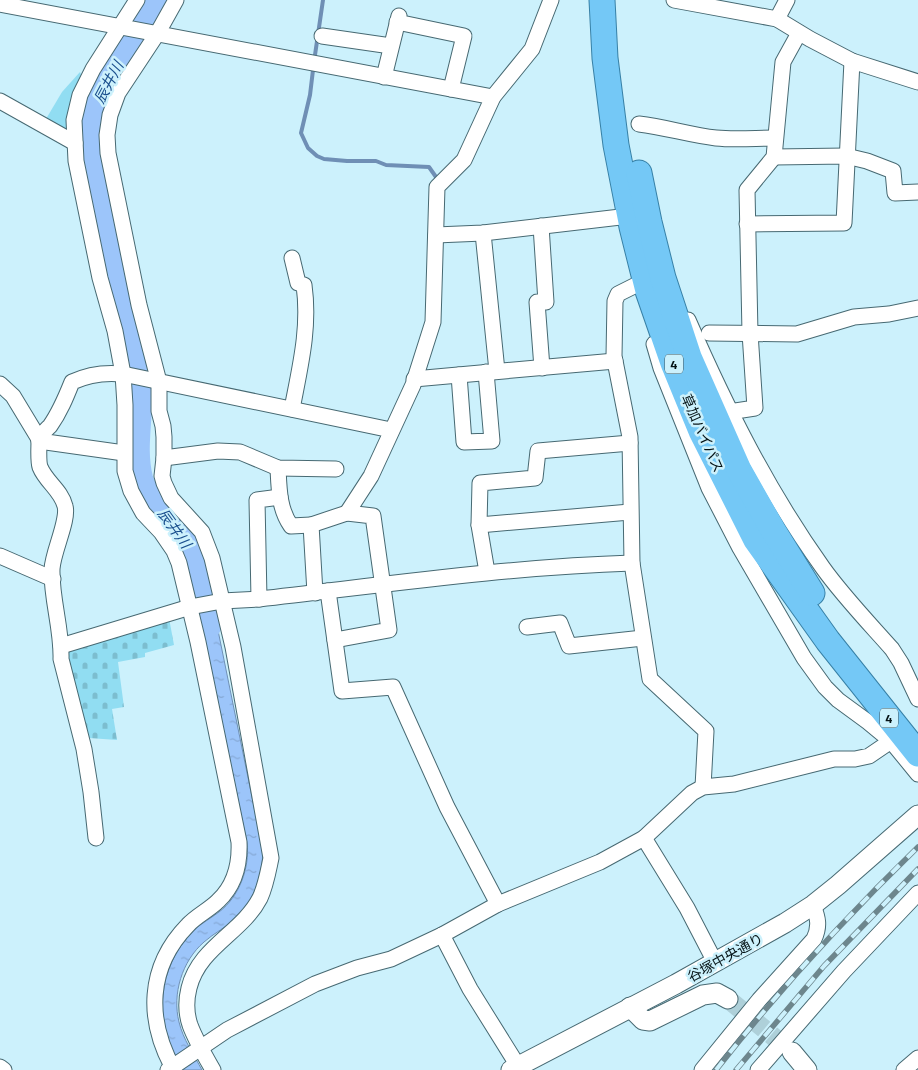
<svg xmlns="http://www.w3.org/2000/svg" width="918" height="1070" font-family="Barlow,'Noto Sans JP',sans-serif">
<defs>
<pattern id="cemetery-stones" width="16" height="16" patternUnits="userSpaceOnUse" patternTransform="scale(1.25)"><rect width="16" height="16" fill="#91ddf2"/><path d="M2 7V4a2 2 0 0 1 4 0v3zM10 15v-3a2 2 0 0 1 4 0v3z" fill="#7cbdcf"/></pattern>
<pattern id="water-ripples" width="26" height="14" patternUnits="userSpaceOnUse" patternTransform="scale(1.25)"><rect width="26" height="14" fill="#9cc5fa"/><path d="M2 4q2-2 4 0t4 0M15 11q2-2 4 0t4 0" fill="none" stroke="#85a8d5"/></pattern>
</defs>
<rect width="100%" height="100%" fill="#ccf1fc"/>
<polygon fill="#91ddf2" points="80,72 82,77 67,132 46,119 62,92"/>
<polygon fill="url(#cemetery-stones)" points="169,618 174,645 145,653 145,657 118,662 124,707 112,709 117,740 89,738 66,651"/>
<path fill="url(#water-ripples)" stroke="#6f8fb5" d="M211,596L263,851C262,874 255,900 237,917C227,927 214,933 204,942C182,961 172,994 179,1022C183,1039 194,1055 202,1070H184C180,1062 174,1055 171,1047C154,1006 163,961 194,930C202,923 211,918 219,912C239,897 250,868 247,843L196,599Z"/>
<g fill="none" stroke-linecap="round" stroke-linejoin="round">
<g stroke="#6f8fb5" stroke-width="4">
<polyline points="315,55 323,0"/>
<polyline points="313,70 310,95 301,133 308,148 317,156 324,159 347,161 376,161 386,165 429,167 436,177"/>
</g>
<path stroke="#9cc5fa" stroke-width="22" d="M156,0L96,100L91,115L90,131L94,161L107,231L138,365C140,378 141,392 141,406C140,431 136,454 142,478C151,506 178,521 190,546C202,571 205,601 210,627"/>
<polyline stroke="#aed0d9" stroke-width="19" stroke-dasharray="19 9" stroke-linecap="butt" points="728,999 792,1052"/>
<defs>
<g id="minor">
<path d="M137,0L93,69L80,95L74,120L76,161L100,278L115,331L123,374L125,405V471L131,491L143,513L161,532L174,551L179,563L198,642L239,842C240,864 235,885 218,901C209,910 196,916 188,925C147,967 146,1020 174,1070"/>
<path d="M176,0L157,34L118,93L110,115L107,135L108,153L139,305L159,382V411L163,426L164,437V458L162,476L164,483L171,498L202,532L212,558L233,647L271,858C268,872 266,885 260,898C242,933 199,947 189,988C186,1000 186,1013 190,1025C196,1041 205,1056 213,1070"/>
<polyline points="674,0 777,19 810,39 852,61 918,82"/>
<polyline points="0,4 493,97"/>
<polyline points="777,19 787,0"/>
<polyline points="397,22 464,36 451,89"/>
<polyline points="322,36 391,46"/>
<polyline points="384,77 399,16"/>
<polyline points="0,101 75,143"/>
<path d="M639,124C665,127 690,135 716,138C736,140 756,138 775,138"/>
<polyline points="774,157 846,156 867,161 893,171 895,193 918,192"/>
<polyline points="747,224 844,223 852,61"/>
<polyline points="541,226 546,302 537,302 542,368"/>
<polyline points="483,233 497,371"/>
<polyline points="436,235 483,233 629,216"/>
<polyline points="636,285 618,294 615,301 614,356 630,437 632,563 650,679 706,731 703,787"/>
<path d="M688,320C726,407 768,491 823,568C843,596 869,623 892,649L901,663L918,699"/>
<polyline points="709,333 797,334 854,317 889,314 918,308"/>
<polyline points="654,344 661,368 709,488 740,548 804,658 825,687 838,700 868,722 891,741 918,774"/>
<polyline points="459,375 464,442 492,441 486,372"/>
<polyline points="414,379 615,361"/>
<polyline points="0,384 13,396 39,439"/>
<path d="M292,409C300,367 310,328 304,285L298,283L292,258"/>
<polyline points="729,412 755,408 750,333 747,190 774,157 783,62 799,33"/>
<polyline points="39,441 124,453"/>
<polyline points="164,458 218,451 240,452 278,468 336,469"/>
<path d="M278,468C279,489 279,509 291,526L311,525"/>
<polyline points="347,513 371,476 413,385 433,322 437,187 464,160 493,97 532,49 551,0"/>
<polyline points="479,525 630,512"/>
<polyline points="0,556 53,579"/>
<polyline points="487,572 479,525 480,483 535,478 538,451 630,443"/>
<polyline points="328,591 342,691 393,687 447,807 498,904"/>
<polyline points="315,593 311,525 347,513 373,516 389,630 335,640"/>
<polyline points="259,599 257,500 280,497"/>
<polyline points="527,627 560,623 569,646 643,638"/>
<path d="M61,646L190,607L222,601L259,599C383,585 507,567 632,563"/>
<path d="M96,838L91,792L84,749L61,659C62,629 51,598 52,569C53,551 69,520 65,506C61,490 46,482 40,467C38,461 39,448 39,441C40,435 46,430 50,426C60,412 66,397 72,382C89,374 104,372 123,374L391,430"/>
<polyline points="644,838 687,908 715,962"/>
<polyline points="442,935 470,989 518,1066"/>
<polyline points="0,1067 4,1070"/>
<polyline points="168,1070 227,1030 315,984 357,968 391,959 442,935 498,904 600,862 644,838 692,793 703,787 734,784 834,759 855,759 869,756 891,741"/>
<path d="M702,1070L759,1000L814,939C820,926 818,918 813,905"/>
<polyline points="758,1070 844,971 918,893"/>
<polyline points="904,1070 918,1058"/>
</g>
<g id="tertiary">
<polyline points="630,1007 643,1020 650,1021 703,995 717,993 728,999"/>
<polyline points="792,1052 807,1070"/>
<polyline points="511,1070 676,984 785,923 813,905 838,885 918,815"/>
</g>
<g id="trunk">
<polyline points="602,0 605,58 616,145 632,227 648,291 673,363 701,431 756,540 828,641 918,754"/>
<polyline points="639,173 649,222 663,278 689,357 739,470 773,530 812,593"/>
</g>
</defs>
<use href="#minor" stroke="#476972" stroke-width="17"/>
<use href="#tertiary" stroke="#476972" stroke-width="21"/>
<use href="#trunk" stroke="#3780a6" stroke-width="27"/>
<use href="#minor" stroke="#fff" stroke-width="15"/>
<use href="#tertiary" stroke="#fff" stroke-width="19"/>
<use href="#trunk" stroke="#74c8f6" stroke-width="25"/>
<defs>
<g id="rail">
<path d="M716,1070C778,991 846,917 918,847"/>
<polyline points="736,1070 824,966 918,869"/>
</g>
</defs>
<use href="#rail" stroke="#6d868d" stroke-width="5.5"/>
<use href="#rail" stroke="#ccf1fc" stroke-width="4" stroke-dasharray="11" stroke-linecap="butt"/>
</g>
<g text-anchor="middle" dominant-baseline="central" stroke-width="5" stroke-linejoin="round" paint-order="stroke">
<g fill="#ccf1fc" stroke="#41555a" stroke-width="1">
<rect x="665" y="354.5" width="18" height="19" rx="4"/>
<rect x="880" y="708.5" width="18" height="19" rx="4"/>
</g>
<g font-size="12" font-weight="bold" fill="#051215">
<text x="674" y="364">4</text>
<text x="889" y="718">4</text>
</g>
<g font-size="14" fill="#051215" stroke="#ccf1fc">
<text transform="translate(703 433) rotate(66)">草加バイパス</text>
<text transform="translate(725 957) rotate(-29)">谷塚中央通り</text>
</g>
<g font-size="15" font-style="italic" fill="#1b508e" stroke="#ccf1fc">
<text transform="translate(108 82) rotate(-62)">辰井川</text>
<text transform="translate(175 528) rotate(54)">辰井川</text>
</g>
</g>
</svg>
